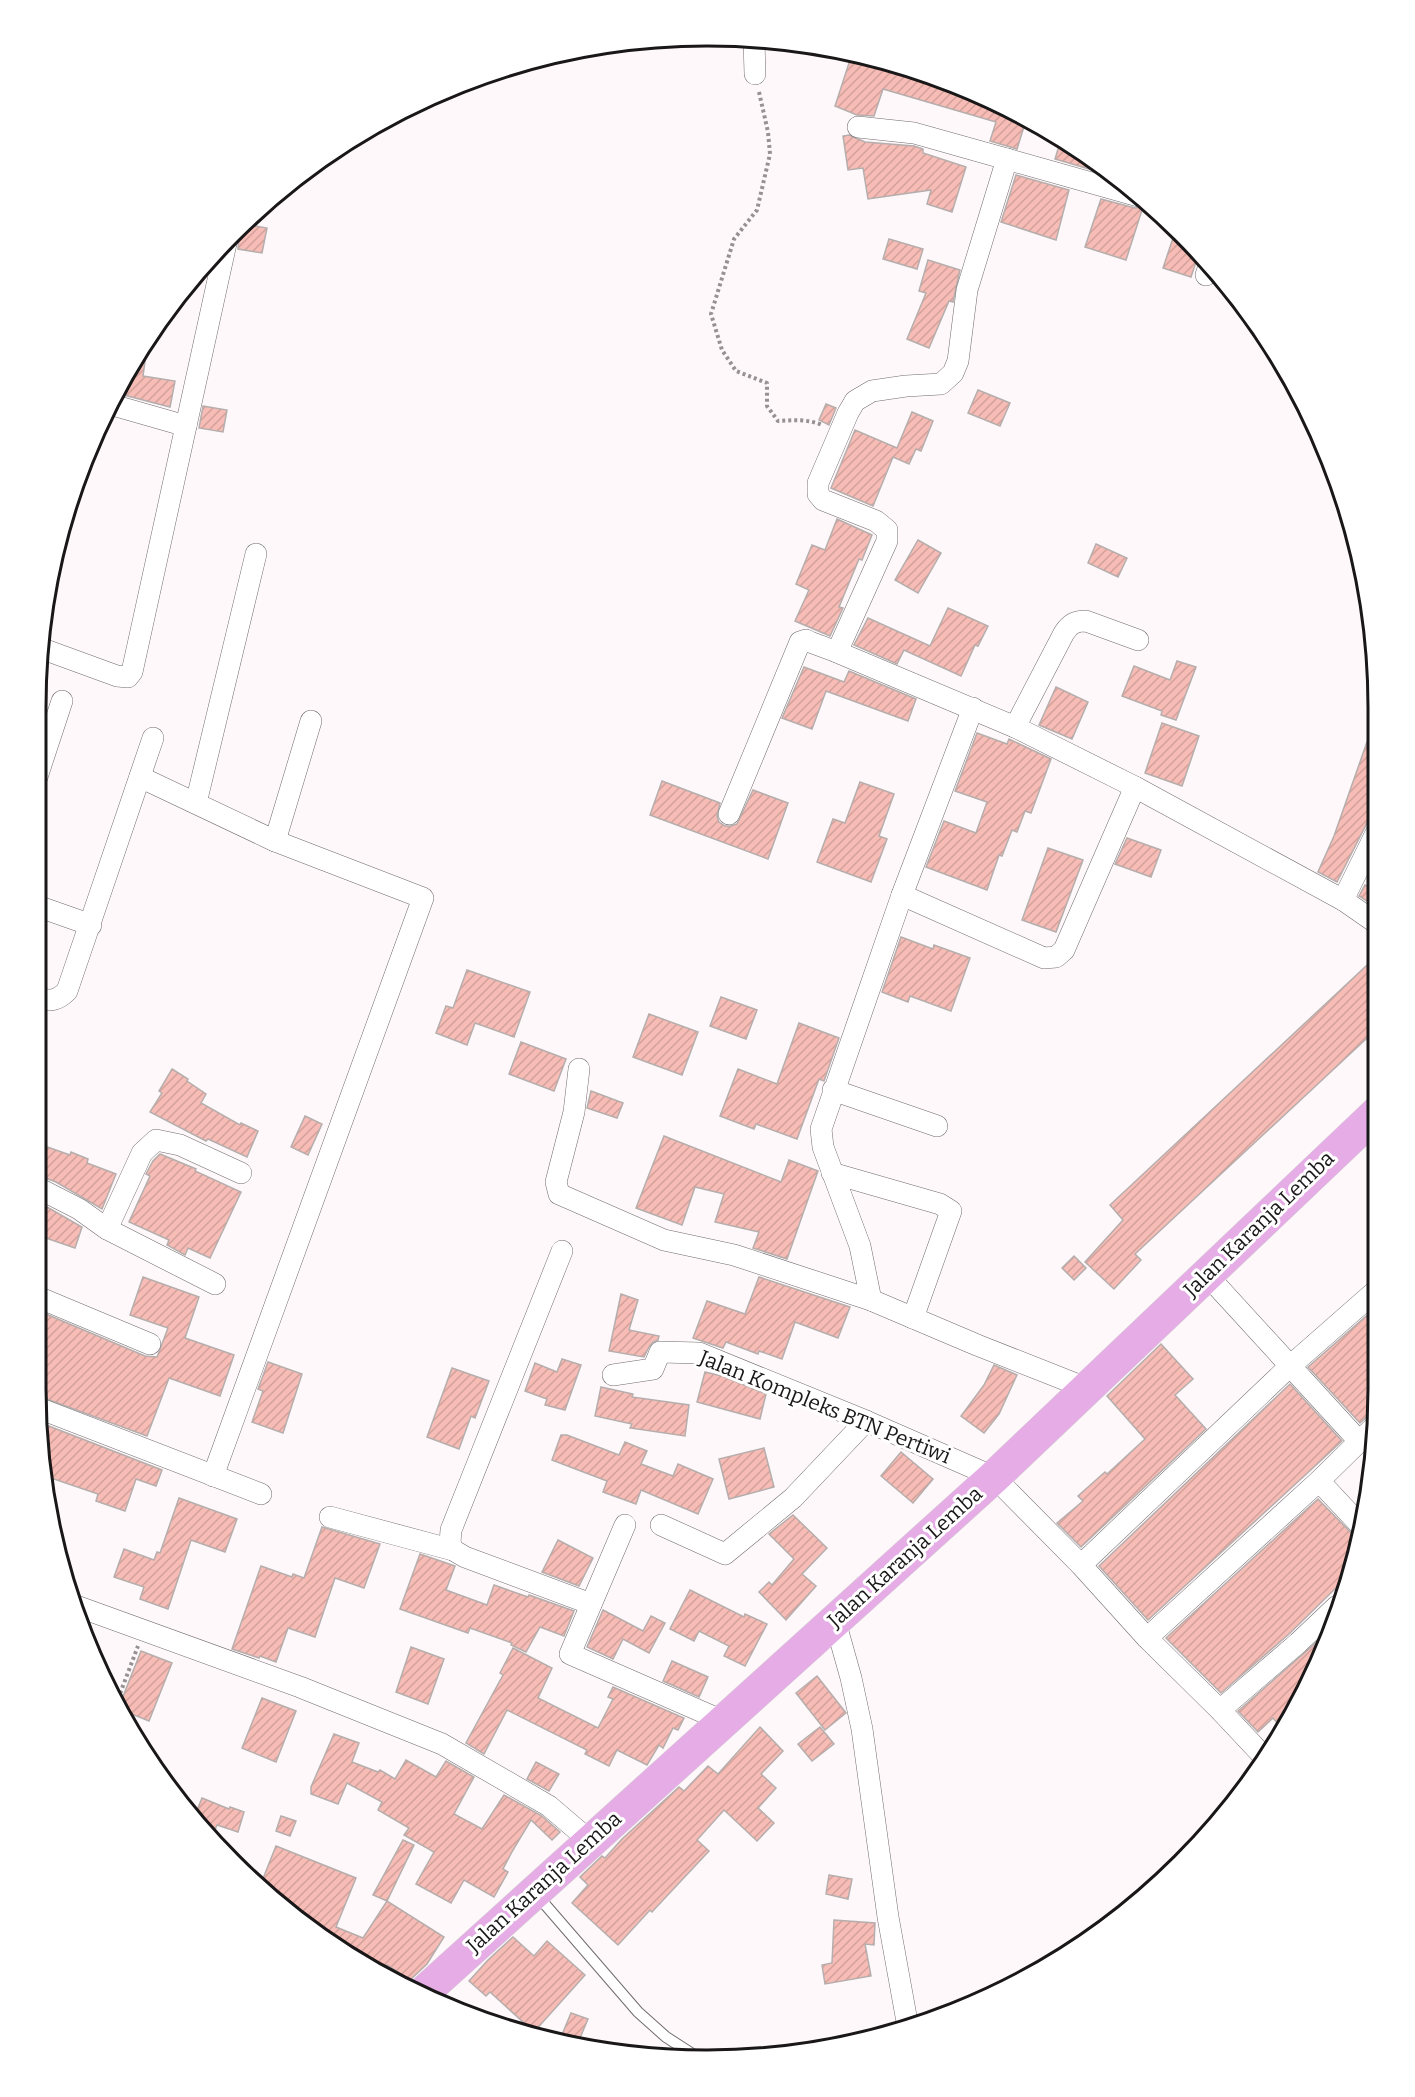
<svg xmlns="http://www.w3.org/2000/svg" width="1415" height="2097" font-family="Bitter,serif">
<defs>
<pattern id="building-hatch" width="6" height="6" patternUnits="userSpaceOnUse" patternTransform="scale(1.5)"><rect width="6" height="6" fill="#f7bcb5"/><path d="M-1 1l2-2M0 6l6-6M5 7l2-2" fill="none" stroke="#d3a19b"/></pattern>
</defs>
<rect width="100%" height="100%" fill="#fef8fa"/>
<g fill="url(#building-hatch)" stroke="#b5aead" stroke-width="1.5">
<polygon points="857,55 964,87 1026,120 1017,149 990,141 996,122 883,89 874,116 857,115 835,106 850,60 855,62"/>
<polygon points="849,135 865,142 914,146 923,149 923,153 966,167 952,212 927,204 931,190 868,199 863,168 848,170 843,136"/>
<polygon points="1061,139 1080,149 1113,176 1055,159"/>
<polygon points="1016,175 1069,190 1056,240 1001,222"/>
<polygon points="1101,199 1135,208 1143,207 1126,260 1085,247"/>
<polygon points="243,224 267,228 262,253 238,249 239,236 236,230"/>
<polygon points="1175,232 1184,235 1199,253 1191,277 1163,268"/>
<polygon points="889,239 923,249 917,269 883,259"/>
<polygon points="928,260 960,270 953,302 949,301 929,348 907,339 926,293 919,291"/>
<polygon points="148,341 143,376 175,381 170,407 116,393"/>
<polygon points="978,390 1010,403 1000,426 968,413"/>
<polygon points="826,404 836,408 829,425 819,420"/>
<polygon points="203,406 227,410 223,432 199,428"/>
<polygon points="912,412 933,421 921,451 916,449 909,464 893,457 873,506 831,488 855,430 897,448"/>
<polygon points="837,519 872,535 862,560 859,559 839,607 843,608 830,636 795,621 809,590 796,584 812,545 825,550"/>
<polygon points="918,540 941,553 918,593 895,580"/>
<polygon points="1096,544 1127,558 1118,577 1088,563"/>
<polygon points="948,608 988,626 978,646 975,645 961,676 904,650 897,664 854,645 868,618 930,646"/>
<polygon points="1177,661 1196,667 1176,720 1161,715 1162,711 1122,696 1134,666 1170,680"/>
<polygon points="804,667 844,682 849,671 916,699 908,721 826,691 812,729 782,718"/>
<polygon points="1056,687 1088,702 1072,739 1039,725"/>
<polygon points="1162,723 1199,736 1182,786 1145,773"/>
<polygon points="977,733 1007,744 1009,739 1051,759 1031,813 1025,811 1017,832 1012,830 1002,856 999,855 987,890 926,867 944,821 976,833 987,802 955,791"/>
<polygon points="1367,742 1379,746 1379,812 1376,811 1375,815 1368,821 1337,882 1318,872 1334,836"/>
<polygon points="662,781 720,803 717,816 719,822 725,826 731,826 737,824 753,790 788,803 768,859 650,815"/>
<polygon points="860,782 894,794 879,836 887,839 871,882 817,862 833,819 845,823"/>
<polygon points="1127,838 1161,850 1151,877 1115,864"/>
<polygon points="1048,848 1083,860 1056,932 1022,920"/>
<polygon points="1365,885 1376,890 1370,903 1359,896"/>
<polygon points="901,937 933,949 934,945 970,958 951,1011 910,996 908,1002 882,992"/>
<polygon points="1379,954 1379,1027 1135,1254 1141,1260 1114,1289 1085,1262 1123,1220 1110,1205"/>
<polygon points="467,970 530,992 514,1037 475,1023 467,1045 436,1033 446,1006 453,1008"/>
<polygon points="721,997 757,1010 746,1039 710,1026"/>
<polygon points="649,1014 698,1032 682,1075 633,1057"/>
<polygon points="799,1023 839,1038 824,1081 819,1079 797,1139 756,1124 754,1129 720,1116 738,1069 777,1084"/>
<polygon points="521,1042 566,1059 554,1091 509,1074"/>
<polygon points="172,1069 188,1079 187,1081 206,1094 201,1103 240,1125 241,1123 258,1131 247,1157 208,1139 206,1141 150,1112 162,1093 159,1091"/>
<polygon points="591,1091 623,1103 617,1118 587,1108"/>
<polygon points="305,1116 322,1124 308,1155 291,1147"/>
<polygon points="664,1136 781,1182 789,1160 818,1171 787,1259 753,1248 759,1232 715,1222 724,1194 695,1187 682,1225 636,1208"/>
<polygon points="39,1144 70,1155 71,1152 88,1159 87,1163 116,1174 102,1209 56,1182 40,1176"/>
<polygon points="160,1154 196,1169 195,1171 241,1192 210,1258 188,1248 185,1255 167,1245 169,1240 129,1222 150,1176 146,1174 153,1161"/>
<polygon points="47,1207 82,1227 75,1248 40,1236 40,1229"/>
<polygon points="1074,1256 1086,1268 1074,1280 1062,1268"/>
<polygon points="143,1277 199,1297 185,1338 234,1355 220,1396 169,1378 147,1436 41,1397 41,1312 145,1356 157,1357 168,1328 130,1315"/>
<polygon points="759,1277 850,1307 838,1338 795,1322 782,1359 759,1351 758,1354 726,1342 723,1348 693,1338 707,1301 745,1314"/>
<polygon points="621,1294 638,1300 629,1330 659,1336 658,1340 653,1342 649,1347 644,1357 609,1351"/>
<polygon points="1379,1305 1379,1389 1377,1413 1368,1416 1360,1423 1308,1367"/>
<polygon points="1161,1344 1193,1379 1175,1395 1206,1429 1081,1547 1057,1523 1083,1501 1078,1496 1105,1472 1107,1474 1145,1439 1107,1396"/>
<polygon points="562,1359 581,1365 565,1410 545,1405 547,1399 525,1391 535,1363 557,1372"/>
<polygon points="268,1362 302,1374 283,1433 252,1422 263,1391 258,1389"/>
<polygon points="994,1365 1017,1375 999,1414 984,1433 961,1416 984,1385"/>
<polygon points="452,1368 489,1381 475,1418 471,1416 459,1449 427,1437"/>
<polygon points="705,1372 722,1376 766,1394 760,1419 697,1402"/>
<polygon points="1290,1384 1342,1441 1148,1620 1099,1566"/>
<polygon points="601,1387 633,1394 632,1397 689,1405 685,1436 630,1428 632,1424 595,1416"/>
<polygon points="41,1423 162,1470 156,1486 136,1479 125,1511 96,1501 98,1494 42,1475"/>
<polygon points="561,1435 567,1435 619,1455 625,1442 647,1451 641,1464 673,1476 678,1464 713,1479 698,1514 641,1490 636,1504 603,1492 607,1481 552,1460"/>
<polygon points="764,1448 774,1487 729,1499 719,1459"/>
<polygon points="901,1452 933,1479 913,1503 881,1476"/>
<polygon points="179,1498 237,1519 225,1552 191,1540 168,1609 140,1599 144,1587 114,1577 124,1549 154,1560 157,1552 160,1553"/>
<polygon points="1318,1499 1359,1541 1347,1577 1289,1634 1221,1693 1166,1638"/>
<polygon points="793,1515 827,1548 802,1574 816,1586 786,1620 759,1592 769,1582 772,1585 794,1559 769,1534"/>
<polygon points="322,1527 380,1544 364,1588 335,1578 315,1637 288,1628 276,1662 260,1656 259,1658 232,1649 261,1566 292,1577 293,1574 304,1578"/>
<polygon points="558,1540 593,1558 579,1586 542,1572"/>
<polygon points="420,1554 455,1566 446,1590 487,1605 494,1585 528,1597 529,1595 574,1611 564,1636 540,1627 526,1652 511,1645 512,1643 470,1628 468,1633 400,1609"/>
<polygon points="690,1590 744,1617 745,1614 767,1624 745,1666 724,1656 729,1646 699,1631 694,1641 670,1629"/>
<polygon points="603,1610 643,1631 651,1616 665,1623 649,1653 623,1639 613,1659 587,1647"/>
<polygon points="1328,1632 1310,1687 1284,1731 1273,1718 1258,1732 1238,1711"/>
<polygon points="411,1647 444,1659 428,1704 396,1692"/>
<polygon points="513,1648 552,1668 538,1698 598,1728 613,1699 608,1697 613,1687 684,1718 678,1730 673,1728 663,1748 659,1745 647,1765 617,1750 609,1766 585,1754 587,1750 507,1710 484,1754 466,1743 503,1675 500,1673"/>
<polygon points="141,1651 172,1663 149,1721 124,1711 120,1704"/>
<polygon points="672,1661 708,1677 699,1697 663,1681"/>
<polygon points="817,1676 846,1713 825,1730 796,1693"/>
<polygon points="262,1698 296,1711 276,1762 242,1748"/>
<polygon points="760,1727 783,1751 761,1774 776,1788 758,1808 774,1823 757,1841 724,1810 697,1840 709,1851 665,1898 652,1912 650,1910 618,1945 572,1903 588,1885 580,1877 602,1856 605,1858 622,1839 679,1787 684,1791 708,1766 718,1774"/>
<polygon points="820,1727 834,1744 812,1761 798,1744"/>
<polygon points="334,1734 359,1743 352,1762 378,1772 380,1770 395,1779 406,1760 436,1777 446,1761 474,1777 454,1814 482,1829 504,1795 542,1816 560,1832 552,1840 531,1820 513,1850 503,1869 508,1872 494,1897 464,1880 451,1903 416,1884 434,1852 404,1835 409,1828 378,1810 382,1802 347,1783 338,1804 311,1794 311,1787"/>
<polygon points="536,1762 559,1774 549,1791 527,1779"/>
<polygon points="202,1798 229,1809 230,1807 244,1812 238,1832 217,1825 211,1840 193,1820"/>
<polygon points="281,1816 296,1821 290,1836 276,1831"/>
<polygon points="403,1840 414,1845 387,1901 373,1895"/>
<polygon points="276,1846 356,1878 336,1927 363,1938 387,1901 444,1937 427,1964 410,1980 387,1965 385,1972 298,1922 260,1886"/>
<polygon points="829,1875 852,1879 848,1899 826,1894"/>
<polygon points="834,1920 875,1923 874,1945 865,1944 871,1976 825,1984 822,1965 832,1963"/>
<polygon points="513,1937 534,1956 547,1941 585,1975 534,2032 490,1992 486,1996 469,1981 488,1960"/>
<polygon points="571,2013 588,2019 577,2045 559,2042"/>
</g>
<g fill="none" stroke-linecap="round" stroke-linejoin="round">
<defs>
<polyline id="lane" points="536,1894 638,2012 666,2037 697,2057"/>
<g id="street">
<polyline points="754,41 755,74"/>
<polyline points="858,127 914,133 1138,196"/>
<polyline points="1007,159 967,290 958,361 953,373 941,384 906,386 872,391 855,401 848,413 818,483 818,494 823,500 876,521 887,530 887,541 837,652 1015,727 1135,787 1343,900 1379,925"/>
<polyline points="1206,275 1209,266"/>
<polyline points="109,404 186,426"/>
<polyline points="43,649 117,676 128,677 132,672 227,239"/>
<polyline points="973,708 902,895 1044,958 1056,957 1064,950 1135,787"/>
<path d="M1015,727L1064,633C1070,624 1075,621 1086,621L1138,640"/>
<polyline points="37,777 62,701"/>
<polyline points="140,777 275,841 423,898 213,1476"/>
<polyline points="196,803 256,554"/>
<polyline points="729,814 800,642 806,640 810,642 837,652"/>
<polyline points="275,841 311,721"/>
<polyline points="902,895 821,1129 823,1147 860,1246 871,1300 977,1345 1086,1388"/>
<polyline points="1343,900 1379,827"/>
<polyline points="37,906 91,925"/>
<path d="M38,998C51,1002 58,1000 67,991L153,738"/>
<polyline points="579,1069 574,1112 556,1182 559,1194 664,1240 734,1255 871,1300"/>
<polyline points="833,1090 937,1126"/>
<polyline points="832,1173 940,1204 951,1211 913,1318"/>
<polyline points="40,1189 79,1209 107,1229 215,1284"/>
<polyline points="107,1229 142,1153 156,1140 180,1145 241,1173"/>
<polyline points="1207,1275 1358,1440"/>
<polyline points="40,1298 150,1344"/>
<polyline points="613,1375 653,1369 660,1352 699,1353 866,1421 994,1477 1081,1565 1147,1638 1220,1710 1267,1760"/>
<polyline points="41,1409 261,1494"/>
<polyline points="1319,1481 1363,1528"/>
<polyline points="330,1517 453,1550 465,1557 591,1604"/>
<polyline points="625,1525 570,1654 723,1721"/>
<polyline points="661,1525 725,1554 793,1498 866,1421"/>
<polyline points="453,1550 450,1543 451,1530 562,1251"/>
<polyline points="1081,1565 1289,1367 1379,1288"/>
<polyline points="71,1604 300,1687 442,1744 549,1806 590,1841"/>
<polyline points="835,1621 851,1678 862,1729 888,1917 908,2027"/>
<polyline points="1147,1638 1319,1481 1376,1425"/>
<polyline points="1220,1710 1298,1643 1337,1606"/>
</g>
<polyline id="primary" points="422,1994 994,1477 1379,1111"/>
</defs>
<use href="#lane" stroke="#716c6e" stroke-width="12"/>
<use href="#street" stroke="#716c6e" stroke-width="22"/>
<use href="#primary" stroke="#d6d5d5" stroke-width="34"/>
<g stroke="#969193" stroke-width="4" stroke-dasharray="3 3" stroke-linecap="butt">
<path d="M759,92L768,132L770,154L757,210L734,239L711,314L722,350L736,371L767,383V406L778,421C793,420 808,419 822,425"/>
<polyline points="118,1699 138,1646"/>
</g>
<use href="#lane" stroke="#fff" stroke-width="10"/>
<use href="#street" stroke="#fff" stroke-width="21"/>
<use href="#primary" stroke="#e5ace6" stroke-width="33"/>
</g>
<g text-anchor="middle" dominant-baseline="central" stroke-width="6" stroke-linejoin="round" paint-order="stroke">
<g font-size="21" fill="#191718" stroke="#fff">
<text transform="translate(1259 1224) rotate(-44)">Jalan Karanja Lemba</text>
<text transform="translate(825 1407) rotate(22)">Jalan Kompleks BTN Pertiwi</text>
<text transform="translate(905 1557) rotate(-42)">Jalan Karanja Lemba</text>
<text transform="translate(544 1882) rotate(-42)">Jalan Karanja Lemba</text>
</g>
</g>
<path d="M0 0H1415V2097H0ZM707 46H707A661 661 0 0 1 1368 707V1389A661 661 0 0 1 707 2050H707A661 661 0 0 1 46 1389V707A661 661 0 0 1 707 46Z" fill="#fff" fill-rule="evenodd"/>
<path fill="none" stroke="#191718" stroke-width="3" d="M707 46H707A661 661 0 0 1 1368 707V1389A661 661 0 0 1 707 2050H707A661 661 0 0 1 46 1389V707A661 661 0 0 1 707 46Z"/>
</svg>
